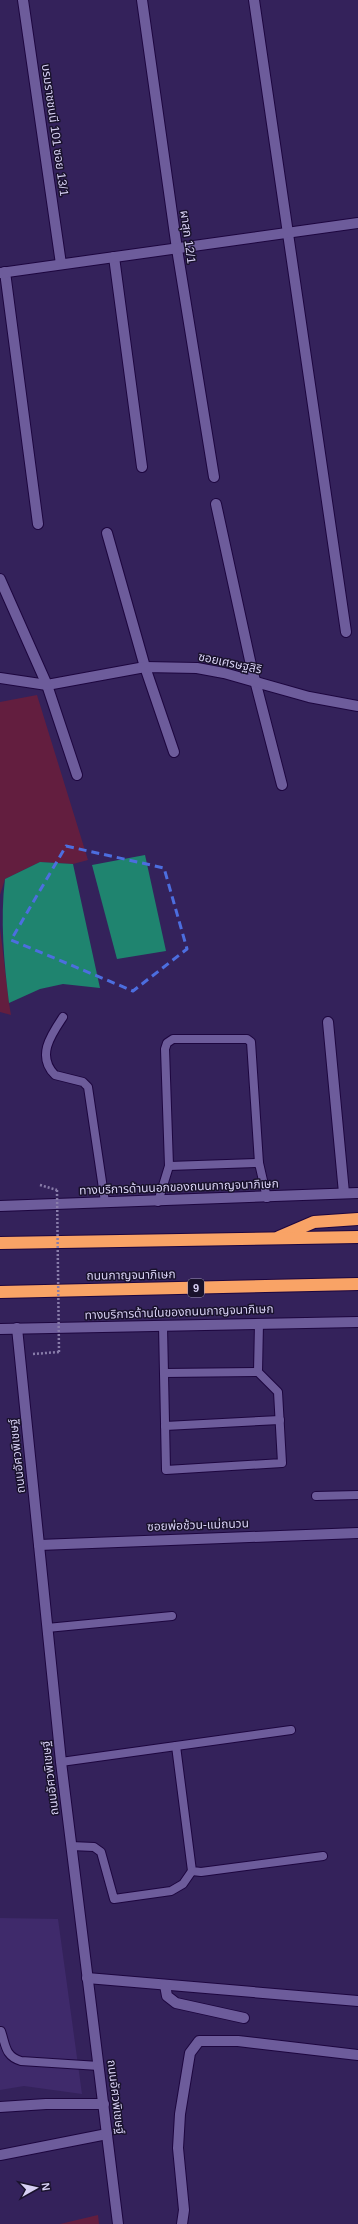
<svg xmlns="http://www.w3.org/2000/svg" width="358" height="2224" font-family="Arial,'Noto Sans Thai',sans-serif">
<rect width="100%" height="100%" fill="#34225b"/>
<polygon fill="#3f2a6b" points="0,1918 58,1919 82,2094 24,2086 0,2090"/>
<g fill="#631e3f">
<polygon points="37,695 88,860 73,864 40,862 5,879 0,895 0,702"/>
<polygon points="0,928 9,1003 11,1015 0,1012"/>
<polygon points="98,2215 99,2224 60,2224"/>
</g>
<g fill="#1f846f">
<polygon points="145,855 166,951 117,959 92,865"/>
<path d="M40,862L73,864L100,988L63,984L40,989L9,1003C4,963 0,919 5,879Z"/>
</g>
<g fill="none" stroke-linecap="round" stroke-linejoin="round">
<defs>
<g id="lane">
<path d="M63,1017C51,1035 36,1056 55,1075L83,1082L88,1087L105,1202"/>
<polyline points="169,1166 259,1163"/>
<polyline points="158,1202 169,1166 165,1049 167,1043 173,1039 247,1039 251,1042 259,1163 267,1198"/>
<polyline points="163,1326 166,1470 282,1463 278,1392 258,1372 259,1323"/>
<polyline points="164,1373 258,1372"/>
<polyline points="165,1426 280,1420"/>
<polyline points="316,1496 358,1495"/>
<polyline points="47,1628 172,1616"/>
<polyline points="176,1746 192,1871 201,1872 323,1856"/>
<polyline points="61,1762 291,1730"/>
<polyline points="71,1846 94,1847 101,1852 114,1899 171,1891 183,1884 192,1871"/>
<path d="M1,2031C6,2046 5,2056 21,2061L99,2066"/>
</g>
<g id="street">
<polyline points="23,0 61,264"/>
<polyline points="142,0 177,249 214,477"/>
<polyline points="254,0 346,632"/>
<polyline points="114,257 142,467"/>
<polyline points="5,272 38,524"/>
<polyline points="0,273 358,223"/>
<polyline points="216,504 251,665 282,785"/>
<polyline points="107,533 145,667 174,752"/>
<polyline points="0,579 47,685 77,775"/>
<polyline points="0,678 47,685 145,667 197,668 224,673 309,697 358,706"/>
<polyline points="328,1022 344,1193"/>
<polyline points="39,1545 358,1533"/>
<polyline points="87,1978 358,2001"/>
<polyline points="165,1985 167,1996 176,2003 244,2018"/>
<polyline points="0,2107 46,2104 104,2104"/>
<polyline points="0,2155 107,2134"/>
<polyline points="182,2224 184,2210 178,2148 180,2114 190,2053 199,2041 238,2041 358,2055"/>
</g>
<g id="secondary">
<polyline points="0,1206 358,1193"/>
<polyline points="17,1328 61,1762 118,2224"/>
<polyline points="0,1329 358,1322"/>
</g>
<g id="highway">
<polyline points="279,1237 314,1222 358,1219"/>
<polyline points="0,1243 358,1237"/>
<polyline points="0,1292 358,1284"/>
</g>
</defs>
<use href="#lane" stroke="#1d063f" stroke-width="10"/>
<use href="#street" stroke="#1d063f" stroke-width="12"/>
<use href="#secondary" stroke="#1d063f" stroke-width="12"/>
<use href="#highway" stroke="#1d063f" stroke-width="14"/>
<g stroke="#897daa" stroke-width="2.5" stroke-dasharray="2 2" stroke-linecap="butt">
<polyline points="40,1185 57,1190"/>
<polyline points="33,1354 59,1352"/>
</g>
<use href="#lane" stroke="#6d5c9b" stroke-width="8"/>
<use href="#street" stroke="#6d5c9b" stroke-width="10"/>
<use href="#secondary" stroke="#6d5c9b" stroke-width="10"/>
<use href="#highway" stroke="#f9a366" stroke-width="12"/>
<polyline stroke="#897daa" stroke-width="2.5" stroke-dasharray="2 2" stroke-linecap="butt" points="57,1190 59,1352"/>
</g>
<path fill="none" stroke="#4c6edf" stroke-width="3" stroke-dasharray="8 5" stroke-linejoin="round" d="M66,846L164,868L187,949L133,991L11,940Z"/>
<g text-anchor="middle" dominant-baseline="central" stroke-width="3" stroke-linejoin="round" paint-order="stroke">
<rect fill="#19122c" stroke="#9e97b7" stroke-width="1" x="188" y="1279" width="16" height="18" rx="3"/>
<g font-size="11" font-weight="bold" fill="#d7d0f3">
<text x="196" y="1288">9</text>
</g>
<g font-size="12" fill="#d7d0f3" stroke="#19122c">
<text transform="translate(55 130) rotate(82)">บรมราชชนนี 101 ซอย 13/1</text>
<text transform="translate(188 237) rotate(82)">ผาสุก 12/1</text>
<text transform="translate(230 663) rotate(12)">ซอยเศรษฐสิริ</text>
<text transform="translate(179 1187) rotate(-2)">ทางบริการด้านนอกของถนนกาญจนาภิเษก</text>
<text transform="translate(131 1275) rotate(-1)">ถนนกาญจนาภิเษก</text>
<text transform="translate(179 1312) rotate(-2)">ทางบริการด้านในของถนนกาญจนาภิเษก</text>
<text transform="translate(17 1456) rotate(-96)">ถนนอัศวพิเชษฐ์</text>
<text transform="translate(198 1525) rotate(-2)">ซอยพ่อช้วน-แม่ถนวน</text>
<text transform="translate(50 1778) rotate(-97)">ถนนอัศวพิเชษฐ์</text>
<text transform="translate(116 2097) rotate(83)">ถนนอัศวพิเชษฐ์</text>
</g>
</g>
<g transform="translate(36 2188) rotate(82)" stroke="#19122c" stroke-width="3" paint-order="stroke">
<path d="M0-3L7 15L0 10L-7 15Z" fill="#d7d0f3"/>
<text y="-6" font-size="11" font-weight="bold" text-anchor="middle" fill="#d7d0f3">N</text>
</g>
</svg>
